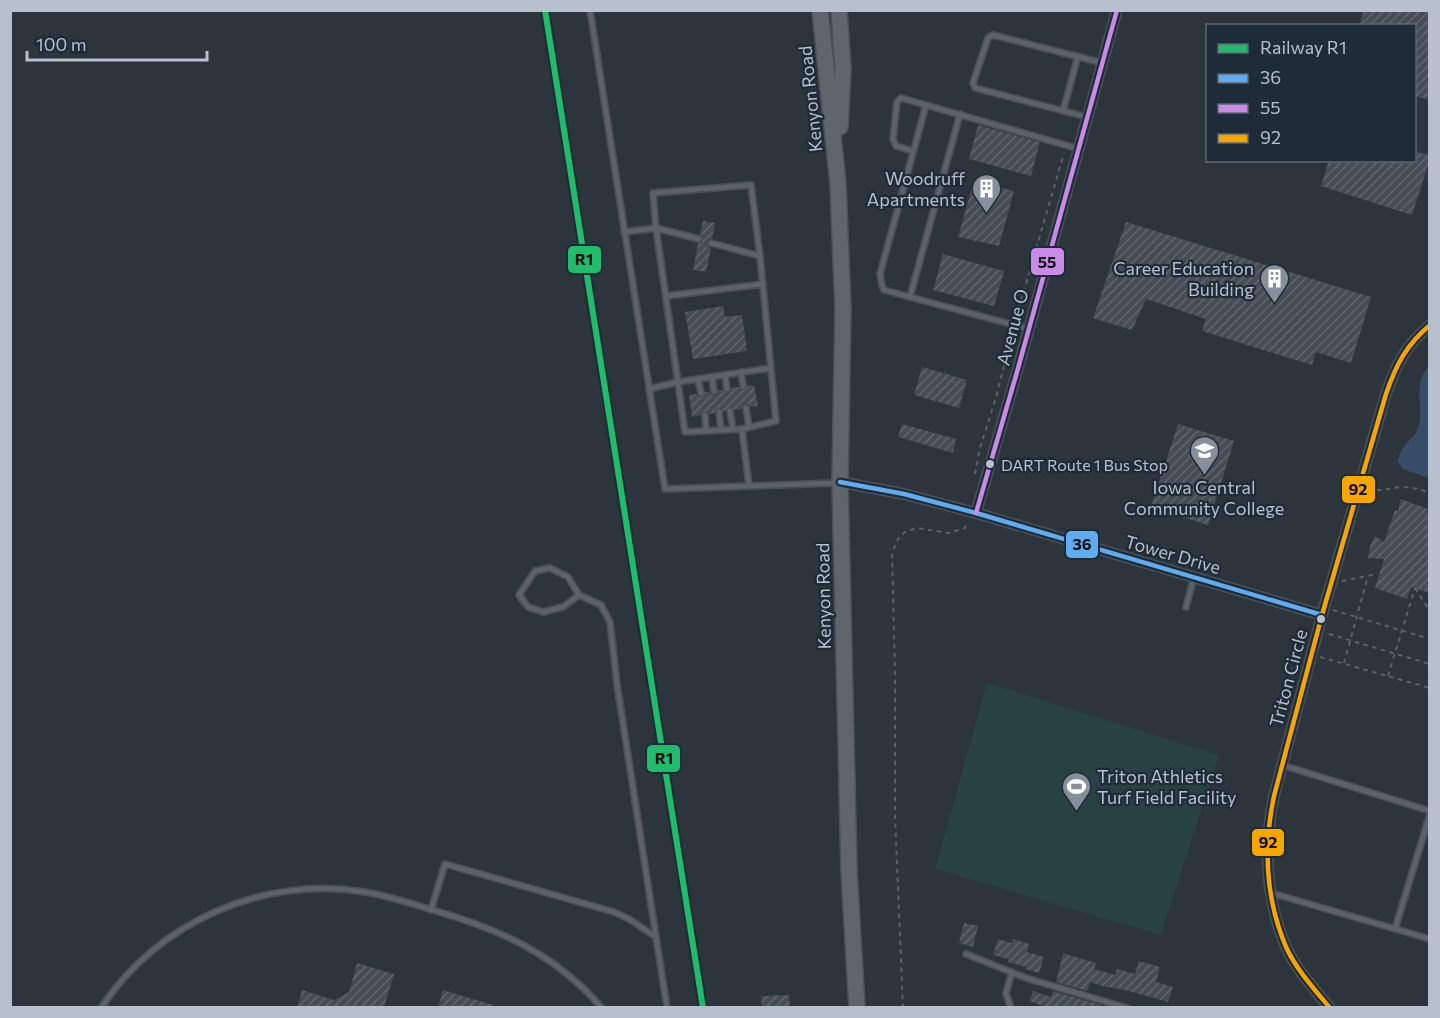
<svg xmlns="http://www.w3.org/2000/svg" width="1440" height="1018" font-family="Commissioner,sans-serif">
<defs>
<pattern id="building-hatch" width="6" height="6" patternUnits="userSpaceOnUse" patternTransform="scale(1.5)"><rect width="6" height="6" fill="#464d54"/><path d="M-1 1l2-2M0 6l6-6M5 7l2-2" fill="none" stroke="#5e656b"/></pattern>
</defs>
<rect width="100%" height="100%" fill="#2c343c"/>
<polygon fill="#284143" points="987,683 1219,755 1161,935 935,869"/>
<path fill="#374d67" d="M1429,366V478L1403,469L1397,461C1399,457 1400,452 1403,448C1408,440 1417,435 1419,425C1424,404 1412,384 1429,366Z"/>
<g fill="url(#building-hatch)">
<polygon points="1364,10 1430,10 1430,100 1414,96 1414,26 1359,26"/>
<polygon points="978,125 1040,142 1031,176 969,159"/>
<polygon points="1414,151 1430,155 1430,159 1412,215 1321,186 1329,160 1414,160"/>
<polygon points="974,180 1014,191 999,246 958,237"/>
<polygon points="703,221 715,223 712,239 708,239 707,242 707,246 711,248 706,272 693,270 698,243 702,243 703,240 703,236 700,235"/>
<polygon points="1126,222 1371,297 1351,363 1316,352 1312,365 1202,331 1206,319 1146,299 1132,330 1093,318"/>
<polygon points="943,254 1004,271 994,306 933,290"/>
<polygon points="723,306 725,317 742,315 747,351 693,359 685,312"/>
<polygon points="922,367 967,380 959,408 914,395"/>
<polygon points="754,385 758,406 750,407 748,404 745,404 742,406 742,409 734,410 730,407 723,412 721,408 718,408 715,410 715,413 709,414 707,411 704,411 701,413 701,415 692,417 689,395 697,394 698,396 701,397 704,396 705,392 710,392 712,395 715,395 718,393 718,390 723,390 725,393 728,393 731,391 731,388 739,387 741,390 744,390 747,386"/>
<polygon points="902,424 956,439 953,453 898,437"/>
<polygon points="1178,424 1234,441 1208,525 1151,507"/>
<polygon points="1401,499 1430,510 1430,593 1411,587 1407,599 1375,588 1384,559 1368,558 1370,546 1375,536 1384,542 1395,510 1398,511"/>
<polygon points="964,923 978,926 973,947 959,943"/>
<polygon points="998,939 1012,943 1013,939 1029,944 1027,952 1044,957 1039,973 1025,969 1026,967 1008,962 1008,959 993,955"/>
<polygon points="1063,953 1096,963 1094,969 1115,975 1117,969 1135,974 1139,961 1160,967 1156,982 1173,987 1168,1002 1125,990 1109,987 1109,988 1090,982 1087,991 1056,982"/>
<polygon points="357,963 394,974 384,1008 297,1008 302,990 334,1000 349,992"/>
<polygon points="443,990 493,1005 493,1008 438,1008"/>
<polygon points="1033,991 1051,997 1053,991 1101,1005 1101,1008 1048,1008 1030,1001"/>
<polygon points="789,995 790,1008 762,1008 761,996"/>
</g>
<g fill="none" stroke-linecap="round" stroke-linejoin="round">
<defs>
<g id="lane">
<polyline points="590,10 665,489 837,483"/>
<polyline points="1063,111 1078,56"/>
<polyline points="1087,117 975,88 973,83 988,38 993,35 1103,63"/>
<polyline points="913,151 896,146 893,139 897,102 901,98 926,105"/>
<polyline points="624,232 656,228 685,432 742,429 749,486"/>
<polyline points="699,239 656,228 653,193 751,185 760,256 776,421 742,429"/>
<polyline points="711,243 760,256"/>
<polyline points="666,296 763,284"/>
<polyline points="910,297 960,114"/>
<polyline points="1029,329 884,290 882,285 880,274 926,105 1079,149"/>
<polyline points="741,372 743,386"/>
<polyline points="725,375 727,389"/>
<polyline points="712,377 714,391"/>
<polyline points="698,379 701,393"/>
<polyline points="649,389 678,382 771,368"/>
<polyline points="746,408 749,427"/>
<polyline points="730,411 733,429"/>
<polyline points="719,412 721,430"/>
<polyline points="705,415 706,431"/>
<polyline points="579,595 563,607 543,612 528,607 519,595 535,571 550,568 568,577 579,595 601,605 610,622 617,684 667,1008"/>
<polyline points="1186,607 1194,577"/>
<polyline points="1282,765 1430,811"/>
<polyline points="1271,893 1430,939"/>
<polyline points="431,910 445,864 614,912 629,919 656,937"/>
<polyline points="1395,929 1430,814"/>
<polyline points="966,954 1026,978 1127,1008"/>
<path d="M101,1008C157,922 264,875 365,892C389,896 412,904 436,911C502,930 556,955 602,1008"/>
<polyline points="1011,1008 1006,993 1012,972"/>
</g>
<g id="street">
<polyline points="840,482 904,494 976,513 1322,615"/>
<polyline points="976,513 1017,372 1117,10"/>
<path d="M1330,1008C1314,989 1296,969 1286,947C1265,897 1263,848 1274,796L1322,615L1386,394C1396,365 1406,345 1430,325"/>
</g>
<g id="primary">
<polyline points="820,10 838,184 843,309 840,482 849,871 857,1008"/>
<polyline points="839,10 843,68 840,127"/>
</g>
</defs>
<use href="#lane" stroke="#4b5056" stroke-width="8"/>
<use href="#street" stroke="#4b5056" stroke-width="12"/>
<use href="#primary" stroke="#4a5159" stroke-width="18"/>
<g stroke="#5a6167" stroke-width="2" stroke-dasharray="4.5 4.5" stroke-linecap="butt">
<polyline points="1016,318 1064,153"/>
<polyline points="975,474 980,448 996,397 1013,332"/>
<path d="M1368,489C1382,492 1388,488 1401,487C1411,487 1420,489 1430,493"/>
<polyline points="1342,581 1377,574"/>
<polyline points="1415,588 1430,611"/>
<polyline points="1333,610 1430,639"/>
<polyline points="1329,634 1430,664"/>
<polyline points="1320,657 1430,688"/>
<polyline points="1344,663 1368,576"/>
<polyline points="1388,676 1415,588"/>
<polyline points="903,1008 895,816 895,673 892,553 898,539 905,532 917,528 949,533 965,528 966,521"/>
</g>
<use href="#lane" stroke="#5d626a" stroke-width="4.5"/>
<use href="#street" stroke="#5d626a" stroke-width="9"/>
<use href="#primary" stroke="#5f656c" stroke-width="15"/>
<defs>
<polyline id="bus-1" points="840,482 904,494 976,513 1322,615"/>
<polyline id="bus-2" points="976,513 1017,372 1117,10"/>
<path id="bus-3" d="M1330,1008C1314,989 1296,969 1286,947C1265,897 1263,848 1274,796L1322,615L1386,394C1396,365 1406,345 1430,325"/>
</defs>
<use href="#bus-1" stroke="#1e2b38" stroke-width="9"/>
<use href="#bus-2" stroke="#1e2b38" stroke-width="9"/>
<use href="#bus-3" stroke="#1e2b38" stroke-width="9"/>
<use href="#bus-1" stroke="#60acee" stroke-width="4.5"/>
<use href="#bus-2" stroke="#ca8be6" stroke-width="4.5"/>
<use href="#bus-3" stroke="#f7a600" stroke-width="4.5"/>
<defs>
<polyline id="rail-1" points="545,10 703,1008"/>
</defs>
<use href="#rail-1" stroke="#1e2b38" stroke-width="10"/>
<use href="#rail-1" stroke="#20bc6c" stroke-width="6"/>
</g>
<defs>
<symbol id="building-pin" viewBox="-11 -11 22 30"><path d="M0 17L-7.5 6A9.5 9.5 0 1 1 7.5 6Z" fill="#86909a" stroke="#1e2b38"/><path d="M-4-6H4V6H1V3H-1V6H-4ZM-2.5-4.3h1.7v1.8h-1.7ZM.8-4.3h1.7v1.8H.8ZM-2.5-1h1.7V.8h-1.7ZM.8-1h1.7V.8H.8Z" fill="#fff"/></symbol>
<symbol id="university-pin" viewBox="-11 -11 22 30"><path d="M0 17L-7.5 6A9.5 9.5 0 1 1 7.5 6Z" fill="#86909a" stroke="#1e2b38"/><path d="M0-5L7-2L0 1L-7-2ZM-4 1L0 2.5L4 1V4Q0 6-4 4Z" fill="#fff"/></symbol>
<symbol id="stadium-pin" viewBox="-11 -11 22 30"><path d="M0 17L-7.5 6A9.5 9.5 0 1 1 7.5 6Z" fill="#86909a" stroke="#1e2b38"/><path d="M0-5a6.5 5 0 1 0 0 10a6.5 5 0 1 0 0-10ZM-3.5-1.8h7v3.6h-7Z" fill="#fff"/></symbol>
</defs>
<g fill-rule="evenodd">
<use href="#building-pin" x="970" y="172" width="33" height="45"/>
<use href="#building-pin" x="1258" y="262" width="33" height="45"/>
<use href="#university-pin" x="1188" y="434" width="33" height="45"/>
<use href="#stadium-pin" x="1060" y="770" width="33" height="45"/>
</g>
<g fill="#b7c1cd" stroke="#1e2b38" stroke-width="2">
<circle cx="990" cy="464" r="5"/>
<circle cx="1321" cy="619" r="5"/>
</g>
<g text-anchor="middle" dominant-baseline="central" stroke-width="4.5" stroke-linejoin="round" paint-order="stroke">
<g font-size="16" fill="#b7c1cd" stroke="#1e2b38" text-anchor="start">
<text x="1001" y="464">DART Route 1 Bus Stop</text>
</g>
<g font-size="18" fill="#b7c1cd" stroke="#1e2b38">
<text transform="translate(810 99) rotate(-96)">Kenyon Road</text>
<text transform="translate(1012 327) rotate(-75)">Avenue O</text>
<text transform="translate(1173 554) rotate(16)">Tower Drive</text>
<text transform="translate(823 596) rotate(-91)">Kenyon Road</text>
<text transform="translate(1288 678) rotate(-75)">Triton Circle</text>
</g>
<g font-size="18" fill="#b7c1cd" stroke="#1e2b38" text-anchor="end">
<text x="965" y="178">Woodruff<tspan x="965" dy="21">Apartments</tspan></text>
<text x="1254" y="268">Career Education<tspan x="1254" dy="21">Building</tspan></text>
<text x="1204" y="487" text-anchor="middle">Iowa Central<tspan x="1204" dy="21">Community College</tspan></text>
<text x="1097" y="776" text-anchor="start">Triton Athletics<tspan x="1097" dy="21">Turf Field Facility</tspan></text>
</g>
</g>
<g stroke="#1e2b38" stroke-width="2">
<rect x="567" y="245" width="35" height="29" rx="6" fill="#20bc6c"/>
<rect x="1030" y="247" width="35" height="29" rx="6" fill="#ca8be6"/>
<rect x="1341" y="475" width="35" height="29" rx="6" fill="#f7a600"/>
<rect x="1065" y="530" width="34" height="29" rx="6" fill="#60acee"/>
<rect x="646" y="744" width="35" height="29" rx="6" fill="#20bc6c"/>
<rect x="1251" y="828" width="34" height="29" rx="6" fill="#f7a600"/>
</g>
<g font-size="16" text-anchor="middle" font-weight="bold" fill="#111">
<text x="584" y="265">R1</text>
<text x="1047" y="268">55</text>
<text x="1358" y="495">92</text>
<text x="1082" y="550">36</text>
<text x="664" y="764">R1</text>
<text x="1268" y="848">92</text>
</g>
<rect width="1440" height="1018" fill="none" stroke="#b7c1cd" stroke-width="24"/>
<rect x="1206" y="24" width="210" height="138" fill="#1e2b38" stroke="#5b6774" stroke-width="1.5"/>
<rect x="1218" y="44" width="30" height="9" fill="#20bc6c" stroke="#5b6774" stroke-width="1.5"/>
<text x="1260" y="54" font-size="18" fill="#b7c1cd">Railway R1</text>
<rect x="1218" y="74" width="30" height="9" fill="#60acee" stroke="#5b6774" stroke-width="1.5"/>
<text x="1260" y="84" font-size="18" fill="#b7c1cd">36</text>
<rect x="1218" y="104" width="30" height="9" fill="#ca8be6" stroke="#5b6774" stroke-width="1.5"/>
<text x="1260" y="114" font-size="18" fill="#b7c1cd">55</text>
<rect x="1218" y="134" width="30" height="9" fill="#f7a600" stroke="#5b6774" stroke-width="1.5"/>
<text x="1260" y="144" font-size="18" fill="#b7c1cd">92</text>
<path d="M27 51v9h180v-9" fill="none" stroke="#b7c1cd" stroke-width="3"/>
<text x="36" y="51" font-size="18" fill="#b7c1cd" stroke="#1e2b38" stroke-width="4.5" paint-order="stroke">100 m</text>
</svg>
